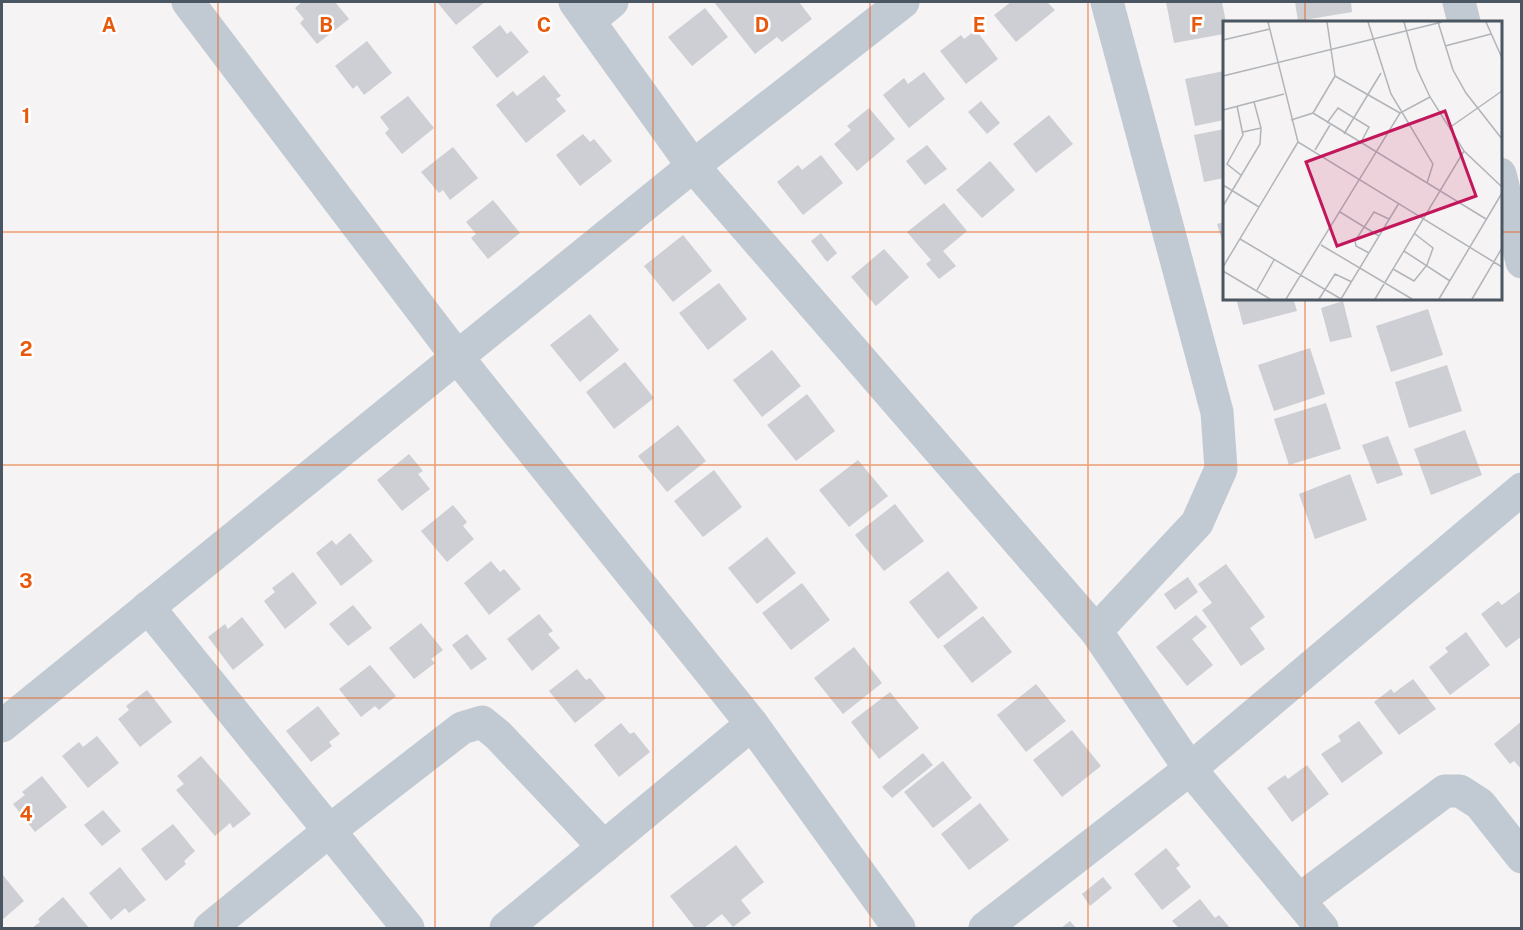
<svg xmlns="http://www.w3.org/2000/svg" width="1523" height="930" font-family="'Public Sans',sans-serif">
<rect width="100%" height="100%" fill="#f5f3f3"/>
<g fill="#cdcfd5">
<polygon points="302,2 335,2 349,19 317,44 300,23 304,19 295,8"/>
<polygon points="437,2 485,2 456,25"/>
<polygon points="714,2 799,2 812,19 782,42 777,37 755,54"/>
<polygon points="1011,2 1047,2 1055,10 1016,42 994,15"/>
<polygon points="1166,2 1222,2 1226,22 1224,34 1174,43"/>
<polygon points="1295,2 1351,2 1352,12 1298,21"/>
<polygon points="705,8 728,37 692,66 668,37"/>
<polygon points="500,25 507,34 511,31 529,52 497,78 472,47"/>
<polygon points="976,30 998,59 966,84 940,51 961,35 964,39"/>
<polygon points="367,41 392,73 364,95 357,85 353,89 335,66"/>
<polygon points="1224,71 1224,120 1195,126 1185,79"/>
<polygon points="924,72 945,99 909,128 883,95 904,78 908,84"/>
<polygon points="544,75 561,96 556,99 566,111 526,143 496,105 513,91 517,96"/>
<polygon points="408,96 434,128 402,154 385,133 389,129 380,117"/>
<polygon points="981,101 1000,123 987,134 968,112"/>
<polygon points="869,108 895,139 857,171 834,144 851,130 847,126"/>
<polygon points="1049,115 1073,144 1036,173 1013,144"/>
<polygon points="1224,129 1224,178 1204,182 1194,135"/>
<polygon points="583,134 590,142 594,139 612,161 580,186 556,155"/>
<polygon points="927,145 947,169 925,185 906,161"/>
<polygon points="453,147 478,178 450,200 443,190 439,193 421,172"/>
<polygon points="821,155 843,183 803,215 777,182 798,165 802,170"/>
<polygon points="990,161 1015,190 982,218 956,190"/>
<polygon points="493,200 520,233 488,259 471,238 476,234 466,222"/>
<polygon points="944,203 967,231 943,251 956,266 939,279 926,264 931,260 907,232"/>
<polygon points="1224,222 1224,247 1217,224"/>
<polygon points="821,233 837,253 827,262 811,241"/>
<polygon points="683,235 712,271 673,302 644,266"/>
<polygon points="884,249 909,277 876,306 851,277"/>
<polygon points="719,283 747,319 708,350 679,313"/>
<polygon points="1236,298 1293,298 1297,311 1243,325"/>
<polygon points="1343,301 1352,337 1330,342 1321,308"/>
<polygon points="1428,309 1443,355 1391,372 1376,326"/>
<polygon points="590,314 619,350 580,382 550,345"/>
<polygon points="1310,348 1325,394 1274,411 1258,365"/>
<polygon points="772,350 801,386 762,417 733,380"/>
<polygon points="625,362 654,398 614,429 586,392"/>
<polygon points="1447,365 1462,411 1409,428 1395,382"/>
<polygon points="807,394 835,431 796,461 767,425"/>
<polygon points="1326,403 1341,449 1289,465 1274,419"/>
<polygon points="678,425 706,461 667,492 638,456"/>
<polygon points="1465,430 1482,475 1431,495 1414,449"/>
<polygon points="1388,436 1403,475 1377,484 1362,445"/>
<polygon points="409,454 423,471 418,474 430,489 402,511 377,480"/>
<polygon points="858,460 888,496 849,527 819,490"/>
<polygon points="714,470 742,507 703,537 674,501"/>
<polygon points="1350,474 1367,520 1315,539 1299,494"/>
<polygon points="895,504 924,541 884,571 855,535"/>
<polygon points="453,505 467,522 463,526 474,539 447,562 421,531"/>
<polygon points="350,533 373,561 341,586 316,553 332,540 336,545"/>
<polygon points="767,537 796,573 757,604 728,568"/>
<polygon points="491,561 500,572 504,569 521,589 489,615 464,583"/>
<polygon points="1226,564 1265,617 1250,628 1265,649 1241,666 1202,610 1212,603 1198,584"/>
<polygon points="948,571 978,608 938,639 909,602"/>
<polygon points="293,572 317,603 285,629 264,601 275,592 272,588"/>
<polygon points="1188,577 1198,592 1175,610 1164,594"/>
<polygon points="802,583 830,620 791,650 762,613"/>
<polygon points="1522,590 1522,636 1506,648 1481,614 1498,601 1502,605"/>
<polygon points="353,605 372,628 348,646 329,624"/>
<polygon points="539,614 553,631 548,634 560,648 532,671 507,639"/>
<polygon points="1196,615 1207,627 1192,639 1213,665 1187,686 1156,647"/>
<polygon points="983,616 1012,652 972,683 943,646"/>
<polygon points="242,617 264,645 233,670 208,637 225,624 228,629"/>
<polygon points="421,623 443,650 431,659 435,663 414,679 389,648"/>
<polygon points="1466,632 1490,665 1450,695 1429,667 1448,652 1445,648"/>
<polygon points="467,634 487,659 471,670 452,645"/>
<polygon points="854,647 882,683 843,714 814,678"/>
<polygon points="370,665 396,696 379,710 375,706 361,717 339,689"/>
<polygon points="577,669 586,680 590,678 606,698 575,723 549,691"/>
<polygon points="1413,679 1436,709 1399,735 1374,702 1391,689 1394,693"/>
<polygon points="1036,684 1066,721 1026,752 997,715"/>
<polygon points="147,690 172,722 140,747 118,719 129,710 126,706"/>
<polygon points="890,692 919,728 879,759 851,722"/>
<polygon points="318,706 340,734 329,742 332,746 311,762 286,731"/>
<polygon points="1359,721 1383,753 1342,783 1321,754 1341,741 1338,736"/>
<polygon points="1522,721 1522,770 1514,761 1510,764 1494,744"/>
<polygon points="621,723 630,734 634,732 650,752 619,777 594,745"/>
<polygon points="1072,730 1101,766 1062,797 1033,760"/>
<polygon points="97,736 119,763 88,788 62,756 79,742 83,747"/>
<polygon points="923,753 933,765 892,798 882,787"/>
<polygon points="201,756 251,814 233,828 230,823 215,836 176,790 184,784 177,776"/>
<polygon points="943,761 972,798 933,828 904,792"/>
<polygon points="1307,765 1329,794 1292,822 1267,788 1285,775 1288,779"/>
<polygon points="42,776 67,807 35,832 13,804 25,795 22,792"/>
<polygon points="980,803 1009,840 969,870 941,834"/>
<polygon points="103,810 121,831 102,846 84,825"/>
<polygon points="173,824 195,851 184,861 186,864 166,881 141,849"/>
<polygon points="736,845 764,882 741,900 751,913 733,927 722,914 704,928 695,928 670,896"/>
<polygon points="1166,848 1180,865 1176,868 1191,887 1162,910 1134,874"/>
<polygon points="120,867 146,900 129,913 125,908 111,920 89,893"/>
<polygon points="2,874 24,901 2,920"/>
<polygon points="1103,877 1112,888 1090,906 1082,894"/>
<polygon points="63,897 89,928 32,928 40,922 38,919"/>
<polygon points="1200,899 1215,918 1219,915 1230,928 1179,928 1172,921"/>
<polygon points="1070,921 1076,928 1061,928"/>
</g>
<g fill="none" stroke-linecap="round" stroke-linejoin="round">
<g stroke="#c1cad2" stroke-width="33">
<polyline points="188,2 458,358 752,724 899,928"/>
<polyline points="575,2 693,166 1096,631 1190,769 1322,928"/>
<polyline points="1459,2 1464,22"/>
<polyline points="590,20 612,2"/>
<polyline points="1500,174 1522,262"/>
<polyline points="148,607 408,928"/>
<polyline points="1096,631 1197,523 1221,469 1217,412 1107,2"/>
<polyline points="2,726 693,166 903,2"/>
<polyline points="1299,900 1445,791 1460,791 1480,804 1522,857"/>
<polyline points="210,928 329,831 462,728 482,722 498,735 604,847"/>
<polyline points="506,928 752,724"/>
<polyline points="985,928 1190,769 1522,489"/>
</g>
</g>
<path fill="none" stroke="#e8590c" stroke-width="1.5" stroke-opacity="0.55" d="M218,2V928M435,2V928M653,2V928M870,2V928M1088,2V928M1305,2V22M2,232H1224M1500,232H1522M1305,298V928M2,465H1522M2,698H1522"/>
<g transform="translate(1223 21)">
<rect width="279" height="279" fill="#f5f3f3"/>
<path fill="none" stroke="#b1b4b9" stroke-width="1.5" d="M45,1L75,121L279,246M145,1L168,73L210,143L204,162M181,1L194,48L207,76L241,130L279,166M215,1L230,49L243,72L279,118M263,1L279,37M0,19L47,8M222,25L268,13M0,55L219,1M112,55L177,92M14,85L20,114L4,143L19,155M0,89L61,73M90,92L263,198M68,99L90,92L112,55L104,1M104,102L115,87L146,106L137,123M226,107L279,70M20,111L38,107M121,113L158,52M92,129L107,104M0,164L36,186M0,185L37,123L38,107L31,81M117,191L156,215M17,218L118,278M98,224L189,278M181,230L227,260M146,232L133,225L132,220L151,191L166,198M0,246L75,121M170,248L191,260L204,244L210,227L192,213M0,250L47,278M34,269L51,239M63,278L177,92L207,76M96,278L112,253L129,261M118,278L176,182M152,278L241,130M216,278L279,172M249,278L279,227"/>
<path fill="#c2185b" fill-opacity="0.15" stroke="#c2185b" stroke-width="3" d="M222,90L253,175L114,225L83,141Z"/>
<rect width="279" height="279" fill="none" stroke="#4a5661" stroke-width="3"/>
</g>
<g font-size="20" text-anchor="middle" font-weight="bold" fill="#e8590c" stroke="#fff" stroke-width="5" stroke-linejoin="round" paint-order="stroke">
<text x="109" y="32">A</text>
<text x="326" y="32">B</text>
<text x="544" y="32">C</text>
<text x="762" y="32">D</text>
<text x="979" y="32">E</text>
<text x="1197" y="32">F</text>
<text x="26" y="123">1</text>
<text x="26" y="356">2</text>
<text x="26" y="588">3</text>
<text x="26" y="821">4</text>
</g>
<rect width="1523" height="930" fill="none" stroke="#4a5661" stroke-width="6"/>
</svg>
